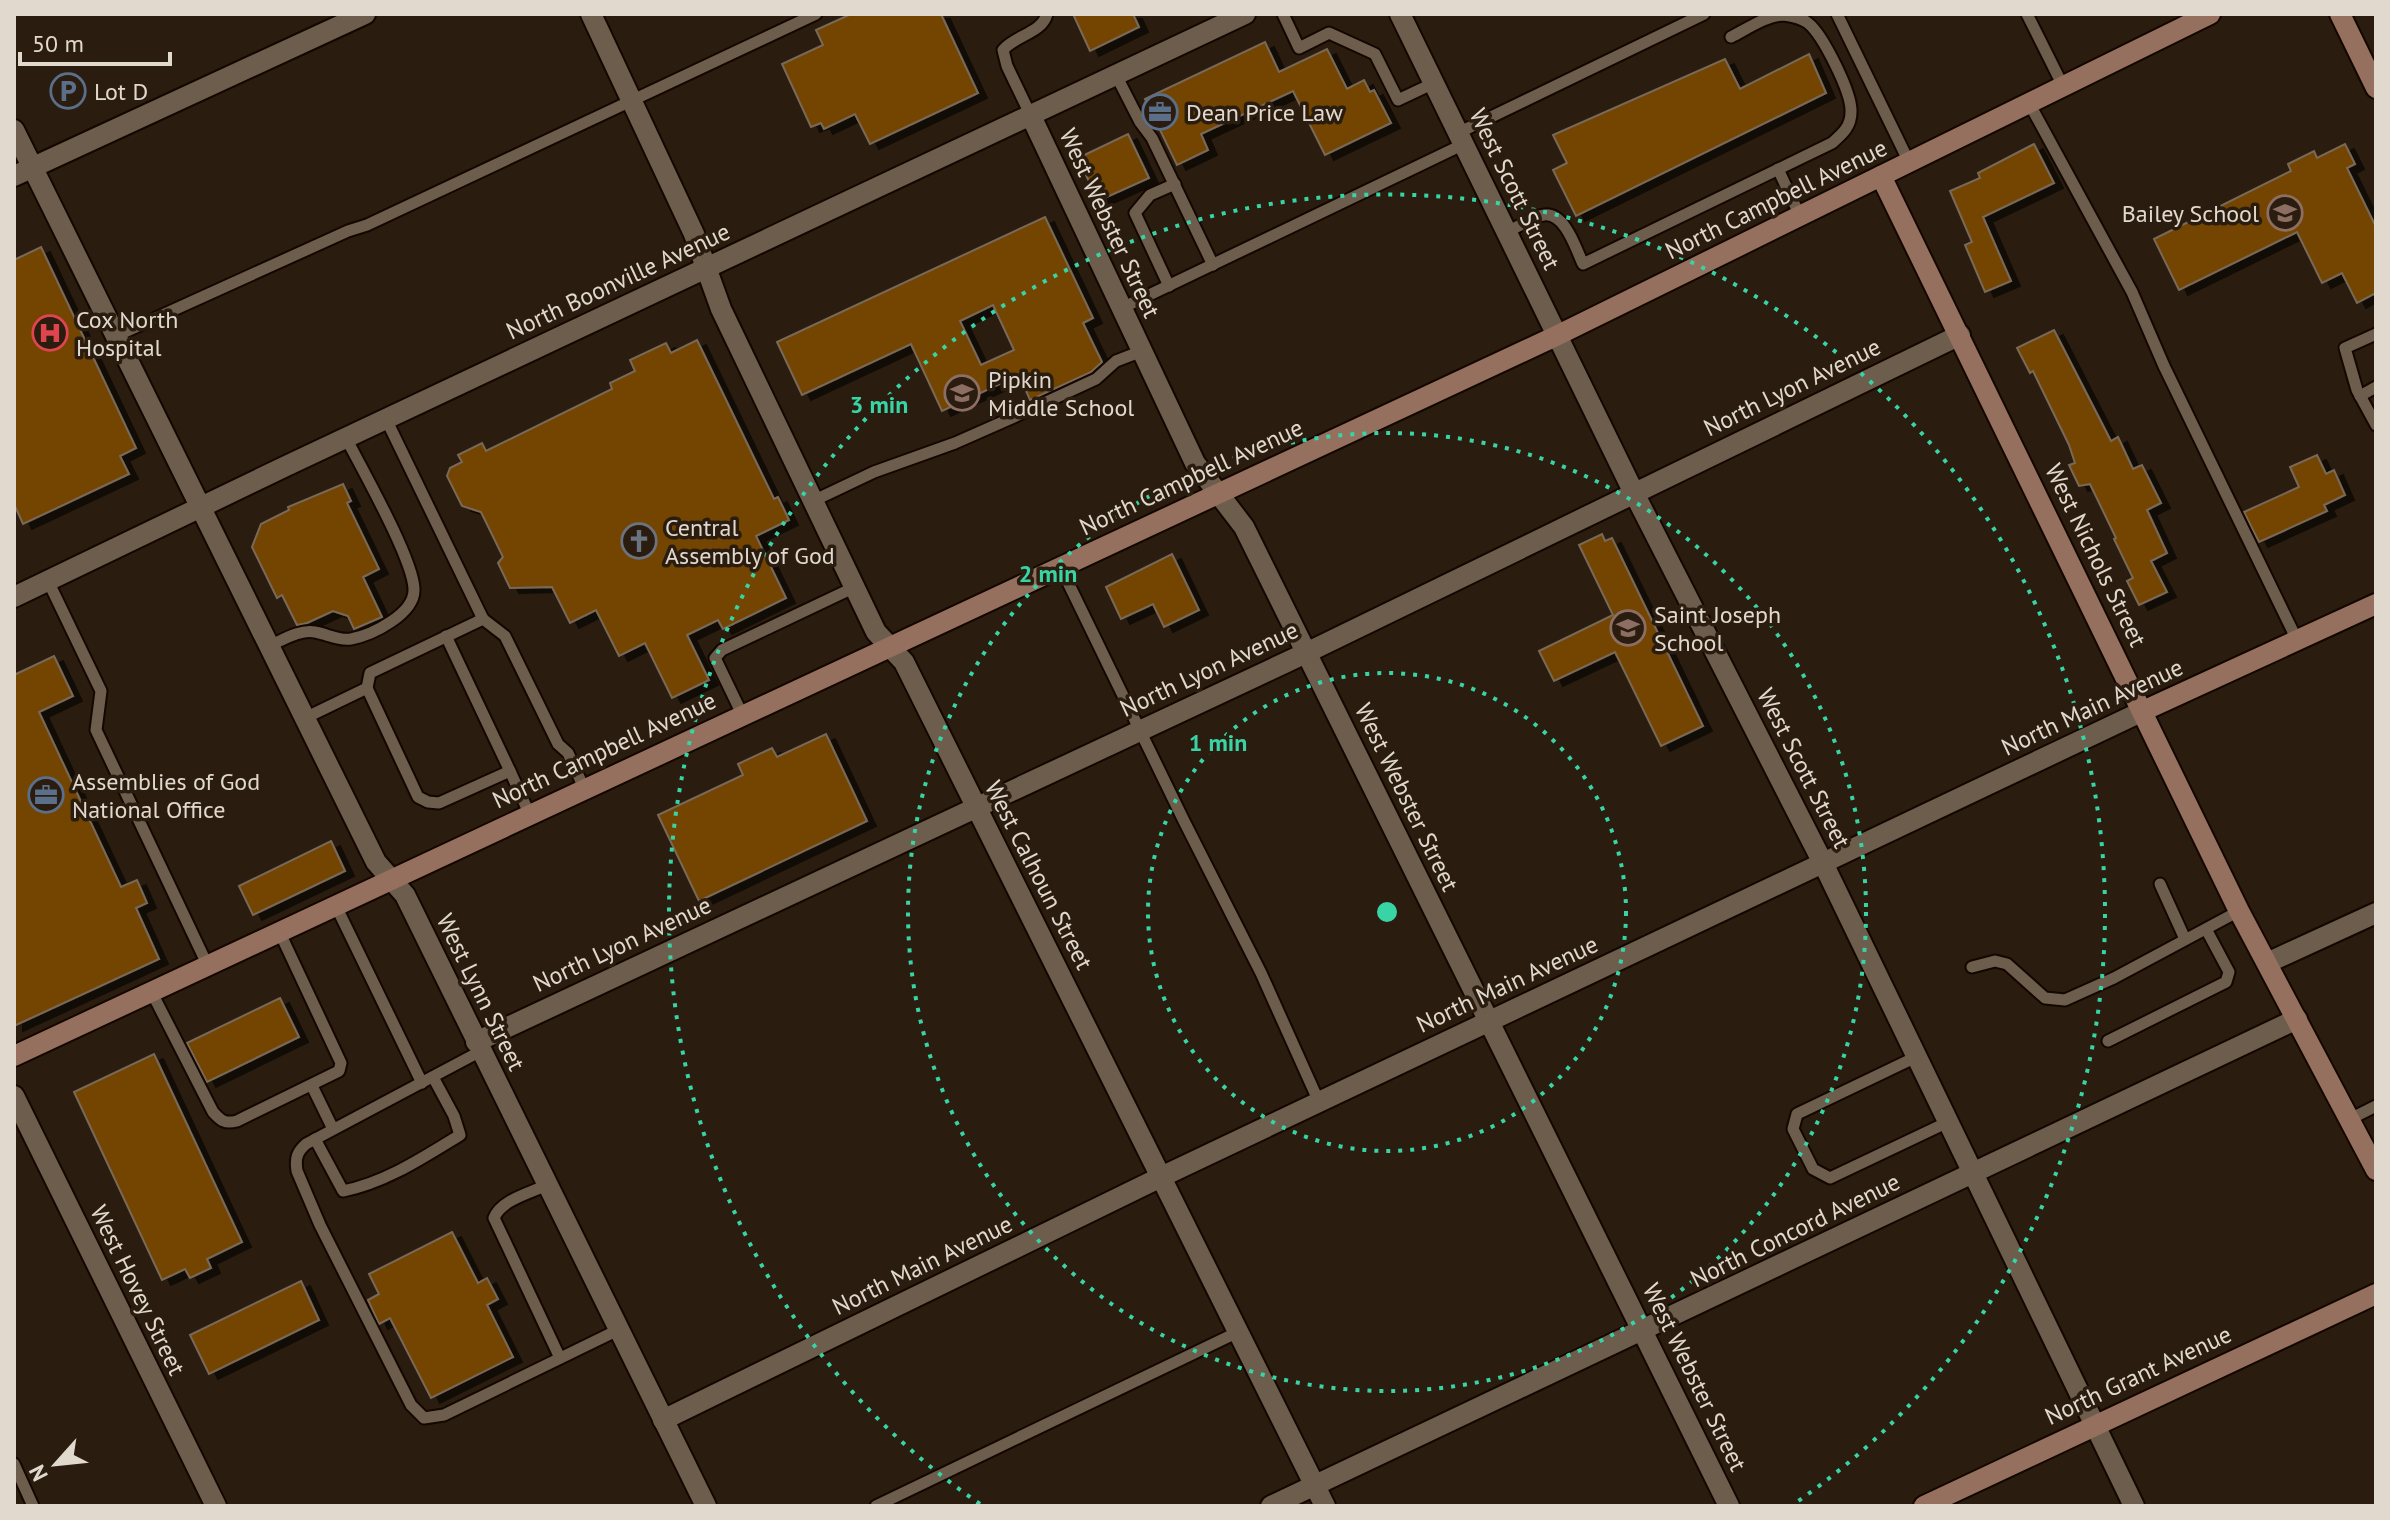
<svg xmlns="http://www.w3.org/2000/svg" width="2390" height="1520" font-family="'PT Sans',sans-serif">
<defs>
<filter id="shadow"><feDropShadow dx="9" dy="5" stdDeviation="0" flood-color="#0009"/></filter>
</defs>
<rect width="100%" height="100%" fill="#2a1d0f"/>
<g fill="#734400" stroke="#796959" stroke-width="2" fill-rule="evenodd" filter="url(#shadow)">
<polygon points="851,14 941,14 978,93 870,144 855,114 824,129 821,123 811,127 782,64 823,45 816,30"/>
<polygon points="1073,14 1133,14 1139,27 1090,51"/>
<polygon points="1265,42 1279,72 1327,49 1347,89 1364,80 1370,92 1374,90 1391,123 1325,155 1293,91 1201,134 1208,150 1177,165 1145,99"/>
<polygon points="1809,54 1826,93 1576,216 1553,170 1567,163 1553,135 1725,59 1740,89"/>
<polygon points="1128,134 1149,178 1098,201 1078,158"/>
<polygon points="2034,144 2054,183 1983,217 2011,281 1985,292 1965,245 1972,242 1950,191 1980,178 1978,173"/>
<polygon points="2345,144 2355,164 2347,168 2376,227 2376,293 2357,303 2342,273 2322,283 2297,232 2179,290 2154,239 2291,171 2288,164 2314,151 2317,158"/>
<path d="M1045,217L1093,318L1083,323L1102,362L1091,372L1030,400L1019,375L942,411L911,344L802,395L777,342ZM993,305L1014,350L981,365L960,321Z"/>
<polygon points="41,247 136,448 120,456 129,474 23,524 14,504 14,260"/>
<polygon points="2054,330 2111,441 2118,437 2133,469 2142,465 2161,503 2147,510 2167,553 2151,561 2167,592 2139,605 2127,581 2133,578 2114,539 2116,538 2090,484 2079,486 2069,465 2075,463 2069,445 2033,371 2030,373 2017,348"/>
<polygon points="697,340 774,499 778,497 789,520 756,536 786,598 723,629 718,620 687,635 709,680 672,698 645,643 619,656 596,610 570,623 552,587 510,588 498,563 503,557 481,512 462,506 447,476 450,468 462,462 458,455 482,443 486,451 612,389 610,383 635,371 630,360 666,343 671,353"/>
<polygon points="2317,455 2326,474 2334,470 2345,495 2324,505 2327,511 2259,542 2244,512 2299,487 2290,467"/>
<polygon points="343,484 351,501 347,503 379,569 363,577 382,617 354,629 348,616 333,611 307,623 297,625 282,595 277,598 252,547 261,524 289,510 288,507"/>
<polygon points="1602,534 1605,541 1612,538 1703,726 1661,746 1615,652 1554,681 1539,651 1613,615 1579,545"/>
<polygon points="1172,554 1199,610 1164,627 1153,604 1121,619 1106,587"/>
<polygon points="54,656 73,696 39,712 121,887 137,880 147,903 136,908 159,959 14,1026 14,675"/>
<polygon points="826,734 867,821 699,901 658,815 743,775 738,764 772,748 777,757"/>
<polygon points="331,841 345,871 253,915 239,886"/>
<polygon points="280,998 299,1037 207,1082 187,1043"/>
<polygon points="154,1054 242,1242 207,1259 211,1268 190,1278 185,1269 162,1280 74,1092"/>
<polygon points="452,1232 478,1283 487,1278 498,1299 487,1305 513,1357 431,1398 390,1318 379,1324 368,1300 379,1294 369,1274"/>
<polygon points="301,1281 319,1320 209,1374 190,1335"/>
</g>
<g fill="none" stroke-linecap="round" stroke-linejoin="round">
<defs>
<g id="lane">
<polyline points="1283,14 1299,48 1329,33 1375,54 1398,100 1434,83"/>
<polyline points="1837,14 1909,162"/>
<polyline points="2027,14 2063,86"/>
<polyline points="1116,75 1140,122 1152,138 1213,265"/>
<polyline points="2029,103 2132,292 2164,366 2297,640"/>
<path d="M1031,116L1007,66L1003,50C1016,35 1042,33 1047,14"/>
<polyline points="1458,133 1704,14"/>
<polyline points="1778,169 1800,216"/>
<path d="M1508,232C1518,227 1533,216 1544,215C1565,212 1576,249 1583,264L1832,143C1842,134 1851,127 1851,112C1852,93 1823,35 1808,23C1803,19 1791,16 1784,15C1767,15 1747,29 1731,37"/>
<polyline points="1169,286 1135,213 1150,195 1175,184"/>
<polyline points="1122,308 1464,144"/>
<polyline points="2376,334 2345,348 2357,390 2376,425"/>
<polyline points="116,336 348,231 367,225 816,14"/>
<polyline points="2360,396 2376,387"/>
<polyline points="813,501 874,472 955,443 1016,416 1096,379 1116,361 1142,351"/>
<polyline points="1060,566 1184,821 1261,973 1319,1102"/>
<polyline points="48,581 101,691 96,730 207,964"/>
<polyline points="483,619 505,636 558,744 568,753 584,788"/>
<polyline points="446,636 510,771"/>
<path d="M269,646C283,640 300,629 315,632C327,634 339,641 351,639C372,635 415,614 414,589C413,559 362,469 346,438"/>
<polyline points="367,688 370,673 483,619 386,419"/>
<polyline points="742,714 715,658 722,650 855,587"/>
<polyline points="305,718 367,688 418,797 428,802 439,803 510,771 529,813"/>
<polyline points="2160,884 2185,939"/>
<polyline points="335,904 422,1083"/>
<polyline points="1972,967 1995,961 2007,964 2045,998 2065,1000 2114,978 2239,911"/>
<path d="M151,991L213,1112C221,1121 225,1124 237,1121L339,1071L341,1063L279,931"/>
<polyline points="2108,1041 2226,982 2229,972 2206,929"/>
<path d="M481,1051L306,1144C297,1152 295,1158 297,1171L320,1225L411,1405L424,1418L444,1415L618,1330"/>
<polyline points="1916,1057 1797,1114 1793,1129 1813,1169 1830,1178 1948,1122"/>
<polyline points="312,1086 333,1129"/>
<polyline points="2350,1119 2376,1106"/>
<path d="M315,1139L343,1191C385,1183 424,1157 460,1135L454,1116L433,1077"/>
<path d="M547,1185C530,1193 501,1200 494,1218L560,1358"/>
<polyline points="14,1464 33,1506"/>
<polyline points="876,1506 1238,1332"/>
</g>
<g id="street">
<polyline points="591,14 694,234 721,309 876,632 904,662 1325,1506"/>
<polyline points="1400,14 1634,493 1823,863 2134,1506"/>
<polyline points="1031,116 1195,463 1244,527 1729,1506"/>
<polyline points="14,130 376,862 405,895 706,1506"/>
<polyline points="14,176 365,14"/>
<polyline points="14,597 284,467 1245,14"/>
<polyline points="2267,963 2376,913"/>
<polyline points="476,1042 1306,653 1960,335"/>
<polyline points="14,1096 216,1506"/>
<polyline points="663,1420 1161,1177 2143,711"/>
<polyline points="1271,1506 2297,1019"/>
</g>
<g id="secondary">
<polyline points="2340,14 2376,88"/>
<polyline points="1881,176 2239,911 2376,1170"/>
<polyline points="2143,711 2376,604"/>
<polyline points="14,1056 1556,336 2210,14"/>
<polyline points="1924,1506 2376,1294"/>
</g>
</defs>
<use href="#lane" stroke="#130700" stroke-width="15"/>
<use href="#street" stroke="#130700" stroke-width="24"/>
<use href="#secondary" stroke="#130700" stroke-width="24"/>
<use href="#lane" stroke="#6d5d4d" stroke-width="11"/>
<use href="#street" stroke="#6d5d4d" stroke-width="20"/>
<use href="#secondary" stroke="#95705e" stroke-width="20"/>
</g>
<g fill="none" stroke="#38d4a6" stroke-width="4" stroke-dasharray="4 8">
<circle cx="1387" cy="912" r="239"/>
<circle cx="1387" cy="912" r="479"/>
<path d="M980 1504A718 718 0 1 1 1794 1504"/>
</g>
<defs>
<symbol id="parking-ring" viewBox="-11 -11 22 22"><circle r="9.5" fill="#2a1d0f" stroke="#5c6f8a" stroke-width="1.5"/><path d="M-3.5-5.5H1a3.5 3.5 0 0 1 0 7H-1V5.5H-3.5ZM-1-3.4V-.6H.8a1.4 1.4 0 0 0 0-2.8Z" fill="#5c6f8a"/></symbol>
<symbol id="office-ring" viewBox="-11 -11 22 22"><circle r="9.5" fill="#2a1d0f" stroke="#5c6f8a" stroke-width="1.5"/><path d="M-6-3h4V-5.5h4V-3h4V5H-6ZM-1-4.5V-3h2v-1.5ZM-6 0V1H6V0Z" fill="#5c6f8a"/></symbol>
<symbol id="school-ring" viewBox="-11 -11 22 22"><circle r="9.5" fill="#2a1d0f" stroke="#8d6e63" stroke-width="1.5"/><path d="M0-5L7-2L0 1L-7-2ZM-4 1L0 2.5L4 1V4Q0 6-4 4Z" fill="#8d6e63"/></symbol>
<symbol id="hospital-ring" viewBox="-11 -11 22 22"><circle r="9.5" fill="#2a1d0f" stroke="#e0444e" stroke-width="1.5"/><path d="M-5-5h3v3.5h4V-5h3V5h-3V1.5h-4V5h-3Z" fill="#e0444e"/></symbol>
<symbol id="church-ring" viewBox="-11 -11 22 22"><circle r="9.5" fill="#2a1d0f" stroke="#6b7280" stroke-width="1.5"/><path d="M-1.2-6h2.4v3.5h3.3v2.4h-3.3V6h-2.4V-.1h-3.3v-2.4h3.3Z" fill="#6b7280"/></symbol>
</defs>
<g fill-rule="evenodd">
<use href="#parking-ring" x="48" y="71" width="40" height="40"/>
<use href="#office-ring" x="1140" y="92" width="40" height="40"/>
<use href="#school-ring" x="2265" y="193" width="40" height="40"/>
<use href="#hospital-ring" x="30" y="313" width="40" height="40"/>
<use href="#school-ring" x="942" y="373" width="40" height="40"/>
<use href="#church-ring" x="619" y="521" width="40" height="40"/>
<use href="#school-ring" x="1608" y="608" width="40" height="40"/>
<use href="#office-ring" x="26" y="775" width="40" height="40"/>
</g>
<g text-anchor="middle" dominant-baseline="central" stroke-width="7" stroke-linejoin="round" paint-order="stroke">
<g font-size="24" fill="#e1d8ce" stroke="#2a1d0f" text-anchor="start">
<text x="94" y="91">Lot D</text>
<text x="1186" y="112">Dean Price Law</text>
<text x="2259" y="213" text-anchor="end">Bailey School</text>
<text x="76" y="319">Cox North<tspan x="76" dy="28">Hospital</tspan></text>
<text x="988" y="379">Pipkin<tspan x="988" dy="28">Middle School</tspan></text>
<text x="665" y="527">Central<tspan x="665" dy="28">Assembly of God</tspan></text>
<text x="1654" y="614">Saint Joseph<tspan x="1654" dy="28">School</tspan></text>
<text x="72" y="781">Assemblies of God<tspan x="72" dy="28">National Office</tspan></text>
</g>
<g font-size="24" fill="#e1d8ce" stroke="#2a1d0f">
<text transform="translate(1515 189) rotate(64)">West Scott Street</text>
<text transform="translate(1776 199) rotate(-26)">North Campbell Avenue</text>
<text transform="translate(1110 223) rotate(65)">West Webster Street</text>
<text transform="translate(618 281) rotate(-25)">North Boonville Avenue</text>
<text transform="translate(1792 387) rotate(-26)">North Lyon Avenue</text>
<text transform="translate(1191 477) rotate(-25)">North Campbell Avenue</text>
<text transform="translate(2096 555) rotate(64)">West Nichols Street</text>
<text transform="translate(1209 669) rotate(-25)">North Lyon Avenue</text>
<text transform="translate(2092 707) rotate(-25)">North Main Avenue</text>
<text transform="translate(604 750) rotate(-25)">North Campbell Avenue</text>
<text transform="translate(1804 768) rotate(63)">West Scott Street</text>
<text transform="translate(1407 797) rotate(64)">West Webster Street</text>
<text transform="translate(1039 875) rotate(63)">West Calhoun Street</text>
<text transform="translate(622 944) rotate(-25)">North Lyon Avenue</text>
<text transform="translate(1507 984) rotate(-25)">North Main Avenue</text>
<text transform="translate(481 992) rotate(64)">West Lynn Street</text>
<text transform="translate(1795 1230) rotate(-26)">North Concord Avenue</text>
<text transform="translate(922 1265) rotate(-26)">North Main Avenue</text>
<text transform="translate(138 1290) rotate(64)">West Hovey Street</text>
<text transform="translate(2138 1375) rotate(-25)">North Grant Avenue</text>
<text transform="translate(1695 1377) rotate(64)">West Webster Street</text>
</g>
</g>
<circle cx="1387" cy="912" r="12" fill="#38d4a6" stroke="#2a1d0f" stroke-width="4"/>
<g font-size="24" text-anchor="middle" font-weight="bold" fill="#38d4a6" stroke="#2a1d0f" stroke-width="7" stroke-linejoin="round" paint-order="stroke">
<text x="879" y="413">3 min</text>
<text x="1048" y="582">2 min</text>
<text x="1218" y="751">1 min</text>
</g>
<rect width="2390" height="1520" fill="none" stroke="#e1d8ce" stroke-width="32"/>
<g transform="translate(56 1464) rotate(243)" stroke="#2a1d0f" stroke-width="6" paint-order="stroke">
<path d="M0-6L14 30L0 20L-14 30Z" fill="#e1d8ce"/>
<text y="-12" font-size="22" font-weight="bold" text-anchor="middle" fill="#e1d8ce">N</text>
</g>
<path d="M20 52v12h150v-12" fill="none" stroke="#e1d8ce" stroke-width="4"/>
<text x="32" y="52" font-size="24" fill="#e1d8ce" stroke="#2a1d0f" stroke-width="6" paint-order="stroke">50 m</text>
</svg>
